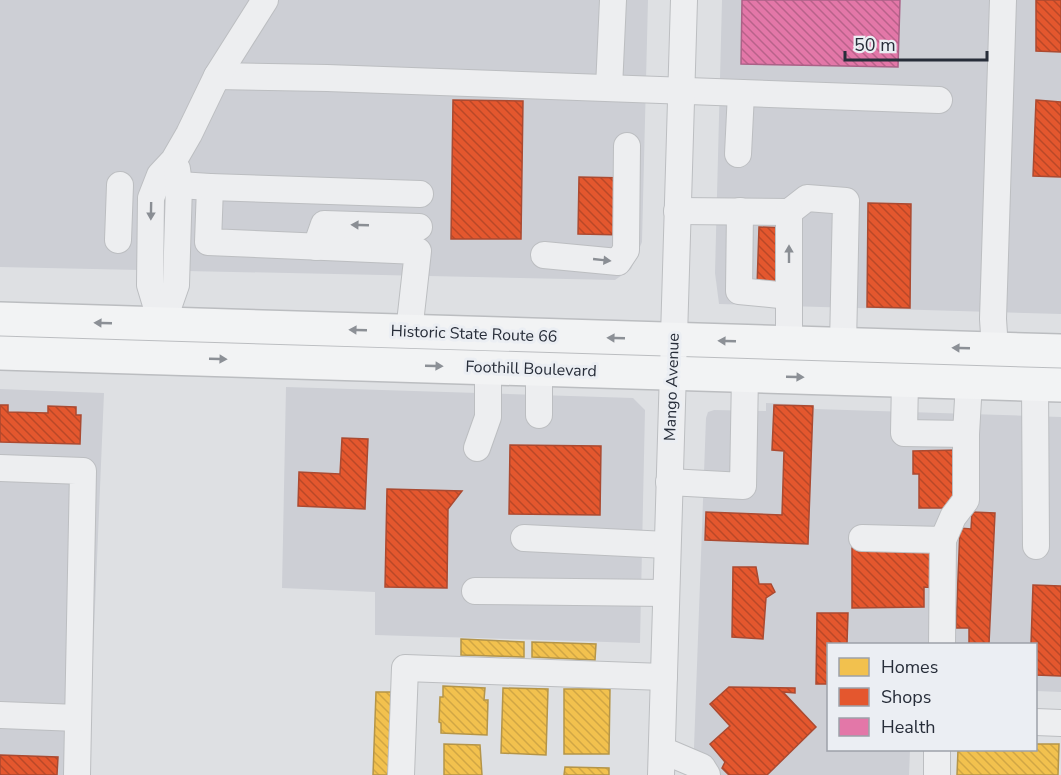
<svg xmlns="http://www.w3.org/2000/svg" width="1061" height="775" font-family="'Nunito Sans',sans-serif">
<defs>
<pattern id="homes-back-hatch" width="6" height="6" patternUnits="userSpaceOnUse" patternTransform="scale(1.5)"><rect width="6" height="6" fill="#f2c14e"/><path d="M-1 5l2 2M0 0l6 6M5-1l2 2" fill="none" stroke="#d0a645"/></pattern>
<pattern id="shops-back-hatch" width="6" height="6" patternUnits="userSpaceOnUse" patternTransform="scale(1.5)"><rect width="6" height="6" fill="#e4572e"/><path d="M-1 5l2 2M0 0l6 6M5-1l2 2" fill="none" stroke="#b94828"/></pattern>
<pattern id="health-back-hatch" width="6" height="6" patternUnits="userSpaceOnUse" patternTransform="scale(1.5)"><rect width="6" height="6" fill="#e377a8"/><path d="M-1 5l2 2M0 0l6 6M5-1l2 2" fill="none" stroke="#b8628a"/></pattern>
</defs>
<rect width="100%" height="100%" fill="#dee0e3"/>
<g fill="#cdcfd5">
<polygon points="0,0 648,0 642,242 631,269 615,280 0,267"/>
<polygon points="722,0 1061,0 1061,314 719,304 715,273"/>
<polygon points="286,387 633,398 645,410 640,643 375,635 375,592 282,588"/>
<polygon points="0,389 104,393 88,775 0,775"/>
<polygon points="766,403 813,405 815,409 1061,417 1061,692 1036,691 1036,644 828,644 828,750 910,750 909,775 693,775 706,418 708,412 714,410 766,411"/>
</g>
<g fill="url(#homes-back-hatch)" stroke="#b59548" stroke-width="1.5">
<polygon points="461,639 524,642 524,657 461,655"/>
<polygon points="532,642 596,644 595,660 532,657"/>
<polygon points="443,686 485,688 484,700 488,700 487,735 441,733 441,723 439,722 440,697 443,697"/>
<polygon points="503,688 548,689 546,755 501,753"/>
<polygon points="564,689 610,689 609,754 564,754"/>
<polygon points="376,692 392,692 389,775 373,775"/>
<polygon points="444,744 480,745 482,775 444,775"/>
<polygon points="1036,744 1059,744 1058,775 957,775 958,750 1036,750"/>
<polygon points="565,767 609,768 609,775 564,775"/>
</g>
<g fill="url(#shops-back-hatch)" stroke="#ab4a31" stroke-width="1.5">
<polygon points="1036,0 1061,0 1061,52 1036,51"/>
<polygon points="453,100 523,101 521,239 451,239"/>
<polygon points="1036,100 1061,102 1061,177 1033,176"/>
<polygon points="579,177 627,178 625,235 578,234"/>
<polygon points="868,203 911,204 910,308 867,307"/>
<polygon points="759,227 787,228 786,288 757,287"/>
<polygon points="0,405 8,405 8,412 48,413 48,406 76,407 76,415 81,415 80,444 0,442"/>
<polygon points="774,405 813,406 808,544 705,540 706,512 782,515 784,451 772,450"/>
<polygon points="342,438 368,439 365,509 298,506 299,472 340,474"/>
<polygon points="510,445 601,446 600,515 509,514"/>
<polygon points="959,450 960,478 953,478 954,508 919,508 919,474 913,474 913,451"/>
<polygon points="387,489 462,491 448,509 447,588 385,587"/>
<polygon points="972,512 995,513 989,644 969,644 969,628 956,628 960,528 971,529"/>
<polygon points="936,547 936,588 924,587 924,607 852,608 852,548"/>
<polygon points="733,567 756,567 759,584 771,584 775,592 766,598 763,639 732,637"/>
<polygon points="1033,585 1061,586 1061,676 1036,675 1036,644 1031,644"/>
<polygon points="817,613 848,613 847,644 828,644 828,684 816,684"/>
<polygon points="729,687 795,688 795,693 783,692 816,727 767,775 729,775 722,768 725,762 710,744 730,726 710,704"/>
<polygon points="0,755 58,757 57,775 0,775"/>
</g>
<polygon fill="url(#health-back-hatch)" stroke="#ab6187" stroke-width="1.5" points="742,0 900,0 898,67 741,64"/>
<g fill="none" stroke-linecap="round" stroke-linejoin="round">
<defs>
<g id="minor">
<polyline points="217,76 327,78 939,100"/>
<polyline points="609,88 613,0"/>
<polyline points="738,154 741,93"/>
<polyline points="179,185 210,187 208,242 418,251 409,332"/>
<polyline points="210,187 420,194"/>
<polyline points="677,211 789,212 807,198 846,201 843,345"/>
<polyline points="740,211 739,291 789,296"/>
<polyline points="118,240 120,185"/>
<polyline points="316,247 324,224 419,227"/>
<polyline points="544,255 618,262 626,250 627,146"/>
<polyline points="162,325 150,285 151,198 160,175 174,160 189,134 217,76 265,0"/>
<polyline points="162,325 176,285 179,185 177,169"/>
<polyline points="789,343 789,212"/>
<polyline points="995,349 993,319 1003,0"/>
<polyline points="905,380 904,433 966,434 969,382"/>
<polyline points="1035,384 1036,546"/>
<polyline points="539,415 539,369"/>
<polyline points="477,448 488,417 488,367"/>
<polyline points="0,468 83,471 77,775"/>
<polyline points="669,482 743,486 745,375"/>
<polyline points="524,538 667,545"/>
<polyline points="862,538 943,540 953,517 966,500 966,434"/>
<polyline points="475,591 666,593"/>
<polyline points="942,644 943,540"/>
<polyline points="0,715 78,718"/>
<polyline points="1036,722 1061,723"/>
<polyline points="662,750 702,767 707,775"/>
<polyline points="401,775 405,668 664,677"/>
<polyline points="661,775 684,0"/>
<polyline points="937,775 937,750"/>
</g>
<g id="major">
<polyline points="0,319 1061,351"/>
<polyline points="0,353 1061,385"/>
</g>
</defs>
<use href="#minor" stroke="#bcbec1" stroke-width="28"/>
<use href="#major" stroke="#bbbdc0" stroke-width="36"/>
<use href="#minor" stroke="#edeef0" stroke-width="26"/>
<use href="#major" stroke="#f2f3f4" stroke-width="33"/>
</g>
<defs><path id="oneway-solid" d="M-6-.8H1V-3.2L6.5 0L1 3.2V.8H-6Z" transform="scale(1.5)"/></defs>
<g fill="#8a8e94">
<use href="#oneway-solid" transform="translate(151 211) rotate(91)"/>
<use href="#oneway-solid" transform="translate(360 225) rotate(-178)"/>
<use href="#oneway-solid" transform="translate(789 254) rotate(-90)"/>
<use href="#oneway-solid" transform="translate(602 260) rotate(6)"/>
</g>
<g fill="#8c9096">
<use href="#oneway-solid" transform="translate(103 323) rotate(-178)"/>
<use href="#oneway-solid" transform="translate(358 330) rotate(-178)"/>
<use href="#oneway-solid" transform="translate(616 338) rotate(-178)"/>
<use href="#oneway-solid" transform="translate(727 341) rotate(-178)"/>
<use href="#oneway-solid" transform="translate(961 348) rotate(-178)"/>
<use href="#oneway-solid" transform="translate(218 359) rotate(2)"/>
<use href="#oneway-solid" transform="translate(434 366) rotate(2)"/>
<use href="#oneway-solid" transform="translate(795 377) rotate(2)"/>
</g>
<g text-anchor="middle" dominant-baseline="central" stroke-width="6" stroke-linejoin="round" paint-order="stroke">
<g font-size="16" fill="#272d39" stroke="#ebeef3">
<text transform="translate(474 334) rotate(2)">Historic State Route 66</text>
<text transform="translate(531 369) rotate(2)">Foothill Boulevard</text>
<text transform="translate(672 387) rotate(-88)">Mango Avenue</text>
</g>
</g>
<rect x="827" y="643" width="210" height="108" fill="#ebeef3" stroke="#9da1a9" stroke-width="1.5"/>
<rect x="839" y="658" width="30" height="18" fill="#f2c14e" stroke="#9da1a9" stroke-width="1.5"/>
<text x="881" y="673" font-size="18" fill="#272d39">Homes</text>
<rect x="839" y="688" width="30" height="18" fill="#e4572e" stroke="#9da1a9" stroke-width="1.5"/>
<text x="881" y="703" font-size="18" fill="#272d39">Shops</text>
<rect x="839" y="718" width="30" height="18" fill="#e377a8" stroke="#9da1a9" stroke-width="1.5"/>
<text x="881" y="733" font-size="18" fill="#272d39">Health</text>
<path d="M845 51v9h142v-9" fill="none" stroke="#272d39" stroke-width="3"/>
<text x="854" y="51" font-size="18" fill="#272d39" stroke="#ebeef3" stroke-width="4.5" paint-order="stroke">50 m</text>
</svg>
